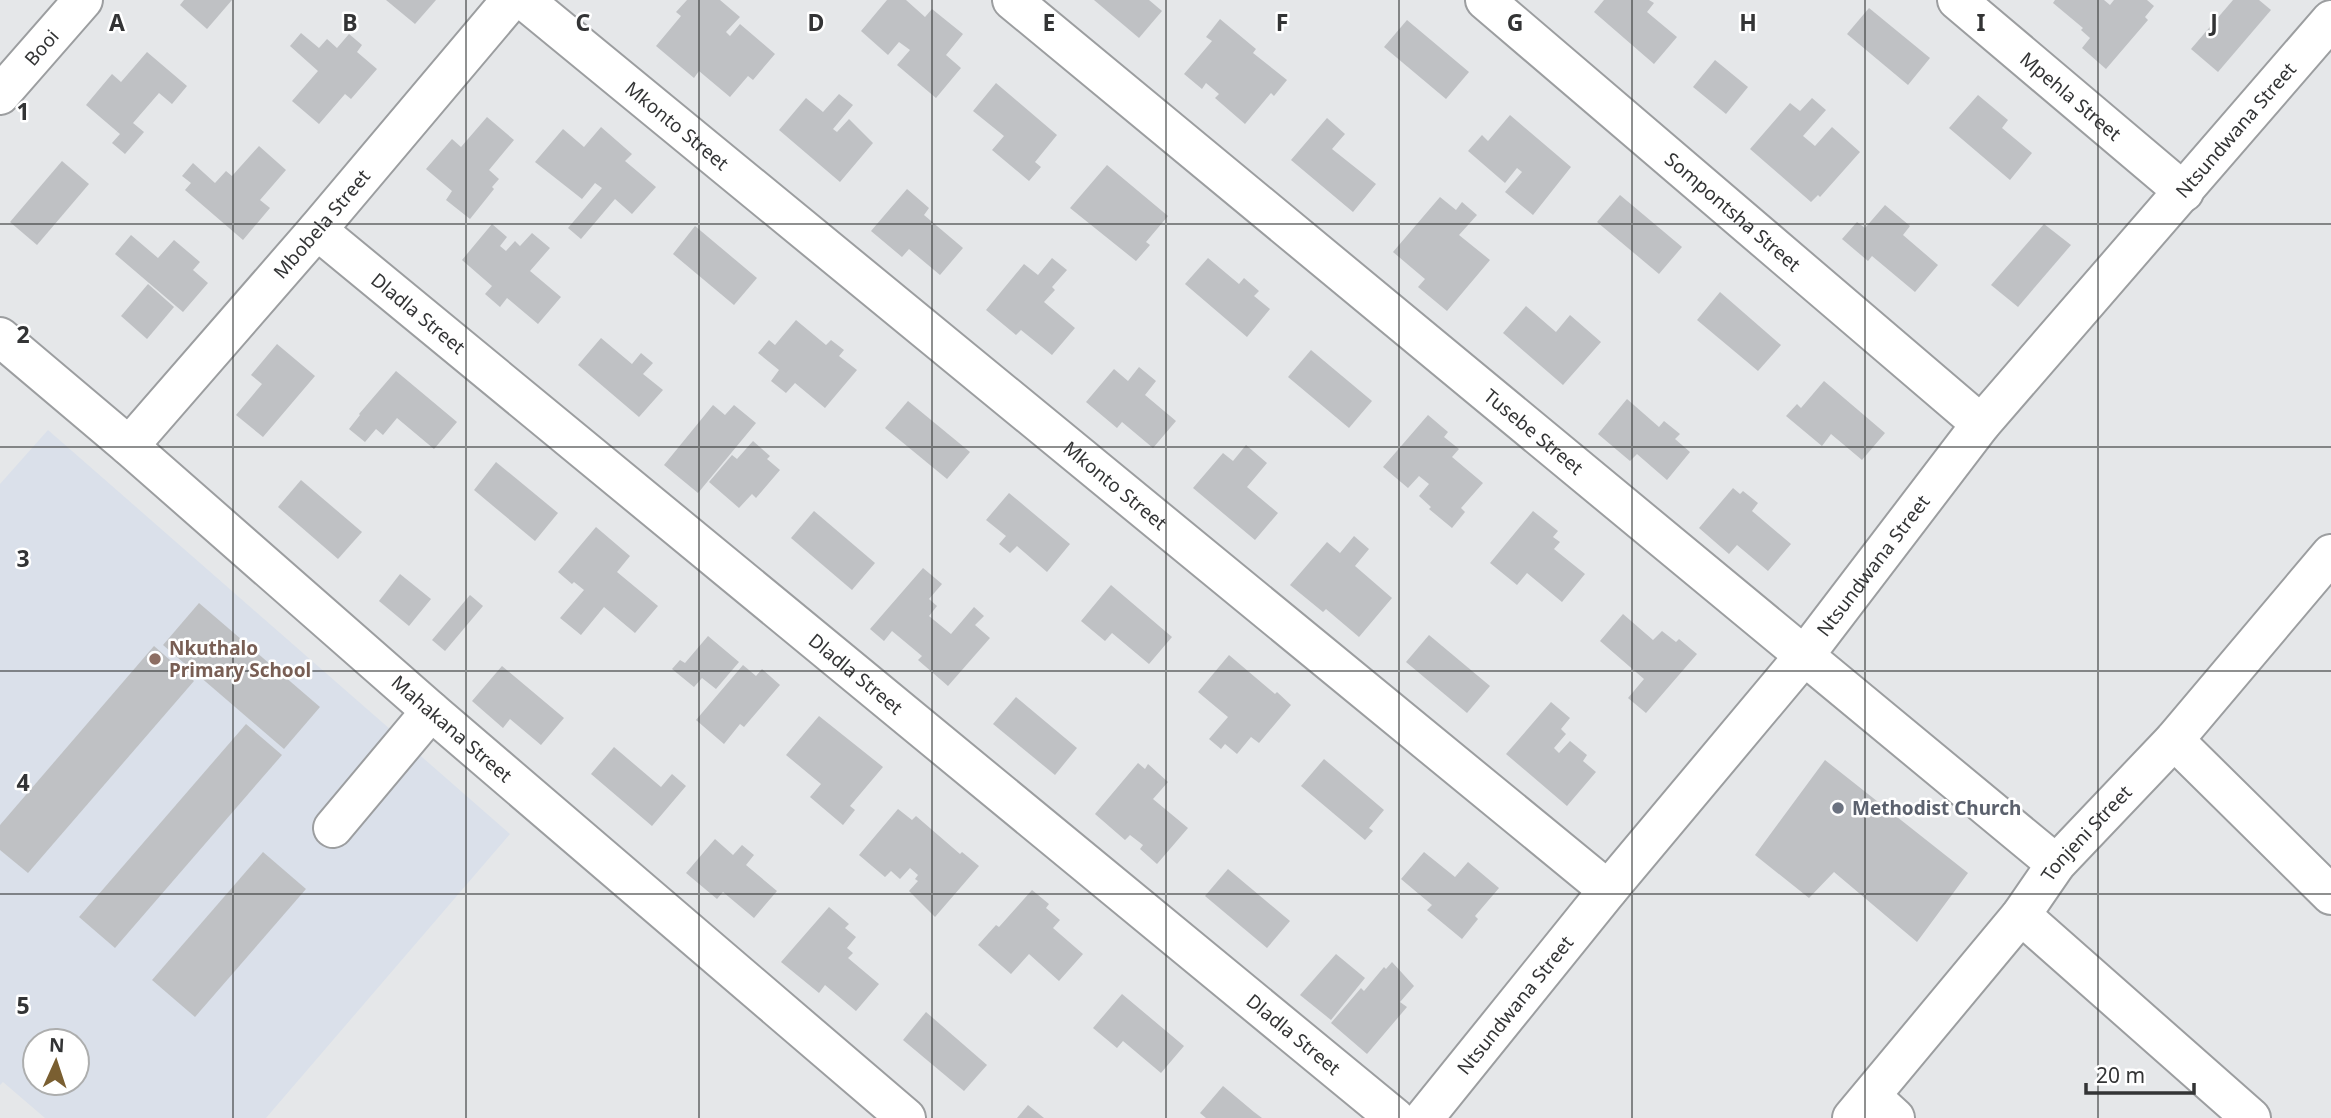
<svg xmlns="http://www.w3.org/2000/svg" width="2331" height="1118" font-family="'Noto Sans',sans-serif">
<rect width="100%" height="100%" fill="#e5e7e9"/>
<path fill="#dae0ea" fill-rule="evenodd" d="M48,430L510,834L266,1118H45L3,1082L0,1085V484ZM35,1041H77V1083H35Z"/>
<g fill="#bfc1c4">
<polygon points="184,0 232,0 207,29 180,5"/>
<polygon points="386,0 436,0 415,24"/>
<polygon points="687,0 720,0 740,17 726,32 730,36 740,24 775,54 753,80 748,76 730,97 699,71 694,78 656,46 681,16 676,12"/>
<polygon points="887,0 906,0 925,17 932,9 963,34 946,55 961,68 936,98 897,65 910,50 899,42 888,55 861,31"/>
<polygon points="1094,0 1149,0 1162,11 1139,38"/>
<polygon points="1604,0 1649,0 1654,3 1647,12 1677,37 1654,64 1594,12"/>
<polygon points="2055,0 2104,0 2110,5 2114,0 2147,0 2154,6 2145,17 2148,20 2106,69 2082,48 2090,38 2081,30 2083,28 2053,3"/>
<polygon points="2233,0 2259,0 2271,10 2218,72 2191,49"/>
<polygon points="1869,8 1930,58 1908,85 1847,34"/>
<polygon points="1220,19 1256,49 1253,53 1287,80 1274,96 1271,93 1245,124 1215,98 1219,94 1206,83 1202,89 1184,74 1212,41 1206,37"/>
<polygon points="1407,20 1469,72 1446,99 1384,47"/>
<polygon points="301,33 319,48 327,39 337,48 349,34 362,45 357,52 377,69 351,99 345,94 319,124 292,101 318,71 290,46"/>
<polygon points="147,52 187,86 172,104 159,93 133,123 144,132 125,154 112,143 120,134 86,105 112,74 121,82"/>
<polygon points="1715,60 1748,87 1726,114 1693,87"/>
<polygon points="996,83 1057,135 1035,162 1041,167 1029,181 992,150 1004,136 973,111"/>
<polygon points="839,94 853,105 833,129 837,132 849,119 873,143 840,182 779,130 806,98 823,112"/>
<polygon points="1978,95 2008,120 2002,128 2032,153 2010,180 1949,128"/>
<polygon points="1812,98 1826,110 1803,136 1815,146 1832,127 1860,152 1820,197 1818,195 1811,202 1750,149 1790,103 1800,111"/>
<polygon points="1510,115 1571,167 1533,215 1505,192 1522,172 1517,168 1505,183 1468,151 1482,135 1488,141"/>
<polygon points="487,117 514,140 489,170 499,179 492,187 494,189 470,219 446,200 452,191 426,169 452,139 461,147"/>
<polygon points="1327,118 1345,134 1332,149 1376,184 1353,212 1291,160"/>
<polygon points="601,127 632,154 625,161 656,187 632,214 615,199 581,239 568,228 602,188 595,183 582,199 535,162 563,129 584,147"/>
<polygon points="259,146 286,170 260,200 270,208 243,240 185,190 191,183 182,176 193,163 215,183 226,171 232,176"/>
<polygon points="62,161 89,184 37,245 10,222"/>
<polygon points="1107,165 1168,216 1146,242 1150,245 1136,261 1070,208"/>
<polygon points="907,189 929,208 924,215 963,248 940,275 909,249 902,257 871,231"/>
<polygon points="1620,195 1682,247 1659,274 1597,222"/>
<polygon points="1440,197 1456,210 1462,202 1477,215 1459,235 1490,260 1447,311 1418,287 1425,279 1393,252"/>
<polygon points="1885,205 1910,226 1903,235 1938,265 1915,292 1872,256 1868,261 1842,239 1857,222 1865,228"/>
<polygon points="492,224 507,237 500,246 506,251 515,241 520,246 532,233 550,248 530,271 561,297 538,324 507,298 500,307 485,294 492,286 462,260"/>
<polygon points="2044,224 2071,245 2018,307 1991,285"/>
<polygon points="695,226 757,278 734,305 673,254"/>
<polygon points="131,235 158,258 174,240 200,262 193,270 208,283 183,312 115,254"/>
<polygon points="1052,258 1067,270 1052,287 1055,290 1044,302 1075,328 1052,355 1021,330 1016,335 986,310 1024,264 1038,275"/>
<polygon points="1208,258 1239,284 1244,278 1259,291 1254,296 1270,309 1247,337 1185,284"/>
<polygon points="148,284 174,307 147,339 121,316"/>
<polygon points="1720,292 1781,345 1758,371 1697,320"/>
<polygon points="1526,306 1556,332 1570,315 1601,342 1563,385 1503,333"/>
<polygon points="796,320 826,345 831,340 844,350 839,356 857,370 825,408 795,383 786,393 771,381 779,370 758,353 769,340 775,345"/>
<polygon points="601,338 632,364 641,353 653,363 643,374 663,390 639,417 578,365"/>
<polygon points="277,344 315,376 263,437 236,415 262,384 251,375"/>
<polygon points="1311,350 1372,401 1349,428 1288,377"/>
<polygon points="1139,367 1156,381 1145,395 1176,421 1153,448 1122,422 1117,428 1086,402 1114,369 1128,381"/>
<polygon points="396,371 457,422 434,449 397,418 383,435 376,429 365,442 349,429 360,415 359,414"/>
<polygon points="1824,381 1885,433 1862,460 1831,434 1822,446 1786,416 1797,404 1801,408"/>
<polygon points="1627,399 1659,427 1664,421 1680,434 1675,439 1690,452 1667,480 1637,454 1630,461 1598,434"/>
<polygon points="908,401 970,452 947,479 885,428"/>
<polygon points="713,405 725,415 734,405 756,423 698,493 664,465"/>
<polygon points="1428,415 1448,432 1444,437 1459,449 1452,457 1483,483 1461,508 1465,512 1452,528 1429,509 1431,507 1419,496 1429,484 1419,476 1408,488 1383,467"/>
<polygon points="753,441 770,456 767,459 780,470 756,498 752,494 739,508 709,482 732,455 737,459"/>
<polygon points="1246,445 1267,463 1247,487 1278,513 1255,540 1193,488 1223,453 1233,461"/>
<polygon points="496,462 558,513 535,541 474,490"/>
<polygon points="301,480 362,532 338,559 278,507"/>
<polygon points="1733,488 1740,494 1743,491 1758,503 1752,511 1791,544 1768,571 1737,545 1729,554 1699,528"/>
<polygon points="1009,493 1070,544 1047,572 1017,546 1010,553 999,544 1006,536 986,520"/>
<polygon points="814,511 875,563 852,590 791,538"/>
<polygon points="1533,511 1558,531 1553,537 1560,542 1554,549 1585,574 1562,602 1527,573 1517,585 1490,563"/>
<polygon points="596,527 630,556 617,572 658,606 635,633 604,607 581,635 560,618 584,590 574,582 572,584 558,572"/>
<polygon points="1354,536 1369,549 1355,566 1392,598 1359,637 1326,609 1323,612 1290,585 1327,542 1340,553"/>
<polygon points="923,568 942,584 929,599 937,606 929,616 951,634 974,607 984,616 975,625 990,638 948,686 918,660 922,656 892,631 884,641 870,629"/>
<polygon points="400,574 431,599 409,626 379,601"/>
<polygon points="1111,585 1172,637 1149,664 1112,633 1105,641 1081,621"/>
<polygon points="470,595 483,606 445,651 432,640"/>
<polygon points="199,603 320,707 284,749 163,645"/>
<polygon points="1623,614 1653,640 1662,631 1676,642 1679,639 1697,654 1646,713 1628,698 1644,679 1600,641"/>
<polygon points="1429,635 1490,686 1467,713 1406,662"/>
<polygon points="708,636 739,662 716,689 702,678 694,687 672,669 680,660 685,663"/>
<polygon points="154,646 194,681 28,873 0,850 0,825"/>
<polygon points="1229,655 1275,694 1277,692 1291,705 1259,743 1251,737 1237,754 1225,744 1221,749 1209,739 1228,717 1198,692"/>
<polygon points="743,665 756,676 762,669 780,685 744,727 740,724 724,744 696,720"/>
<polygon points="502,666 564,718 541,745 510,719 503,728 472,701"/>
<polygon points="1016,697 1077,748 1055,775 993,724"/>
<polygon points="1551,702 1570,718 1561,729 1566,734 1554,748 1559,753 1570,741 1587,755 1583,761 1596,772 1567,806 1506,754"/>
<polygon points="819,716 883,767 850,806 855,810 843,825 810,797 821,784 786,755"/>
<polygon points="246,724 282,755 115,948 79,917"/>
<polygon points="614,747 661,787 672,774 686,786 652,826 591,774"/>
<polygon points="1324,759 1384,810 1369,828 1373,831 1365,840 1301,786"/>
<polygon points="1825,760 1968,873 1917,942 1834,872 1809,898 1755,855"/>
<polygon points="1138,763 1145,769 1148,764 1168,782 1153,799 1188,828 1157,864 1140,849 1143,845 1130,835 1125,840 1095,814"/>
<polygon points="898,809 912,820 916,816 960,854 962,852 979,866 935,917 909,891 918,881 915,879 918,875 910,868 900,879 891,871 885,877 859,855"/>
<polygon points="715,839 733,855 742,845 754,855 746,865 777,891 754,918 723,892 717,899 686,873"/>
<polygon points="263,852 306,889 195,1017 152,980"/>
<polygon points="1424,852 1455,877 1468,862 1499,888 1475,916 1478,919 1462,939 1427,910 1432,905 1401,879"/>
<polygon points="1228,869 1290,921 1267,948 1205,896"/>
<polygon points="1032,890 1049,904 1046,908 1060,920 1053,928 1083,954 1059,981 1029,954 1011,974 978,945 996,925 999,927"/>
<polygon points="829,907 849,924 845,928 856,937 847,948 853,953 848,958 879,984 856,1011 825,985 819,993 781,962"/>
<polygon points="1336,954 1365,978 1331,1020 1300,995"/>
<polygon points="1392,962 1414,986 1400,1002 1407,1007 1367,1054 1331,1023 1361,988 1364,991 1384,967 1386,969"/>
<polygon points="1122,994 1184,1046 1161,1073 1123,1041 1117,1048 1093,1028"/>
<polygon points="926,1012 987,1065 964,1091 903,1040"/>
<polygon points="1223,1086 1254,1112 1262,1118 1206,1118 1200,1113"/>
<polygon points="1028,1105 1044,1118 1017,1118"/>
</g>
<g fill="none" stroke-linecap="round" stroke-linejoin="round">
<defs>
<g id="minor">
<path id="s1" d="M524,0L1608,890"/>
<path id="s2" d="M1012,0L2056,864"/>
<path id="s3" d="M1485,0L1981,424"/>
<path id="s4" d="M1957,0L2184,192"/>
<path id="s5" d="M0,95L83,0"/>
<path id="s6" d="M317,230L1395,1118"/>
<path id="s7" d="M0,337L129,446L431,711L906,1118"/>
<path id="s8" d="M129,446L317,230L511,0"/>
<polyline points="2174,740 2331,895"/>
<polyline points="333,828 431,711"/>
<polyline points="2021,915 2251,1118"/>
<polyline points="1871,1096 1895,1118"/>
<path id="s9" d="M1424,1118L1608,890L1804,656L1981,424L2331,20"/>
<path id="s10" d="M1852,1118L2021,915L2056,864L2174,740L2331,554"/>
</g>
</defs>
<use href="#minor" stroke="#9c9ea0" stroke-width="42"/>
<use href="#minor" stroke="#fff" stroke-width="38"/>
</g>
<path fill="none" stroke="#333435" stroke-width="2" stroke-opacity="0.55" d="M233,0V1118M466,0V1118M699,0V1118M932,0V1118M1166,0V1118M1399,0V1118M1632,0V1118M1865,0V1118M2098,0V1118M0,224H2331M0,447H2331M0,671H2331M0,894H2331"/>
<circle fill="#8d6e63" stroke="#fff" stroke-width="2.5" cx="155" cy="659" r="7"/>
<circle fill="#6b7280" stroke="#fff" stroke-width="2.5" cx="1838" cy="808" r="7"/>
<g text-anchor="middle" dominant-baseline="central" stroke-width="5" stroke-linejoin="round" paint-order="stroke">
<g font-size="19" fill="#333435" stroke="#fff">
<text stroke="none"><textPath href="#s5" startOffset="63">Booi</textPath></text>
<text stroke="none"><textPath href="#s4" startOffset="149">Mpehla Street</textPath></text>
<text stroke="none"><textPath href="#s1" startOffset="198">Mkonto Street</textPath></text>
<text stroke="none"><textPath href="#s9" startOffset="1279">Ntsundwana Street</textPath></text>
<text stroke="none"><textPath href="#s3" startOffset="326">Sompontsha Street</textPath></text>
<text stroke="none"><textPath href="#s8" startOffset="294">Mbobela Street</textPath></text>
<text stroke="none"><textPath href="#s6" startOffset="131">Dladla Street</textPath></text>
<text stroke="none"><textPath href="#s2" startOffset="677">Tusebe Street</textPath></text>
<text stroke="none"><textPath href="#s1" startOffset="765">Mkonto Street</textPath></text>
<text stroke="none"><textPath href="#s9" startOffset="712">Ntsundwana Street</textPath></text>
<text stroke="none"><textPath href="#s6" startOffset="698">Dladla Street</textPath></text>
<text stroke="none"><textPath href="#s7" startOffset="598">Mahakana Street</textPath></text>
<text stroke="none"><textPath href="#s10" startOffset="369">Tonjeni Street</textPath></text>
<text stroke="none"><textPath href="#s9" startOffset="145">Ntsundwana Street</textPath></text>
<text stroke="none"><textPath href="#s6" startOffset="1265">Dladla Street</textPath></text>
</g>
<g font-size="19" font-weight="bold" fill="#785e54" stroke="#fff" text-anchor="start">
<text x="169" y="648">Nkuthalo<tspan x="169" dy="22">Primary School</tspan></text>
</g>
<g font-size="19" font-weight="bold" fill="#5b616d" stroke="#fff" text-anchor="start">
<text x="1852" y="808">Methodist Church</text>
</g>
</g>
<g font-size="23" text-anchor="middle" font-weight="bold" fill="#333435" stroke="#fff" stroke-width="5" stroke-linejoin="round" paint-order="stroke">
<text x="117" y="31">A</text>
<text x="350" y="31">B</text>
<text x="583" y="31">C</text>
<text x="816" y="31">D</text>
<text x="1049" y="31">E</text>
<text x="1282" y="31">F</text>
<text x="1515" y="31">G</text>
<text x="1748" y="31">H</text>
<text x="1981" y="31">I</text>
<text x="2214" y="31">J</text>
<text x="23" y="120">1</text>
<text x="23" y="343">2</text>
<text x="23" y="567">3</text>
<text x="23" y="791">4</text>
<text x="23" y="1014">5</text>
</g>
<g transform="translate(56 1062) rotate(3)"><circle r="33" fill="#ffffff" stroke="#adaeae" stroke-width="2"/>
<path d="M0-5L12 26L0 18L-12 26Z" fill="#7a5f31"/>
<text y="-10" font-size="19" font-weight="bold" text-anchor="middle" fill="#333435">N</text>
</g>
<path d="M2086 1083v10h108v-10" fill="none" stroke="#333435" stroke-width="3.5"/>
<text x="2096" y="1083" font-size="21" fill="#333435" stroke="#ffffff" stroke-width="5" paint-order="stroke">20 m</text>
</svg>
